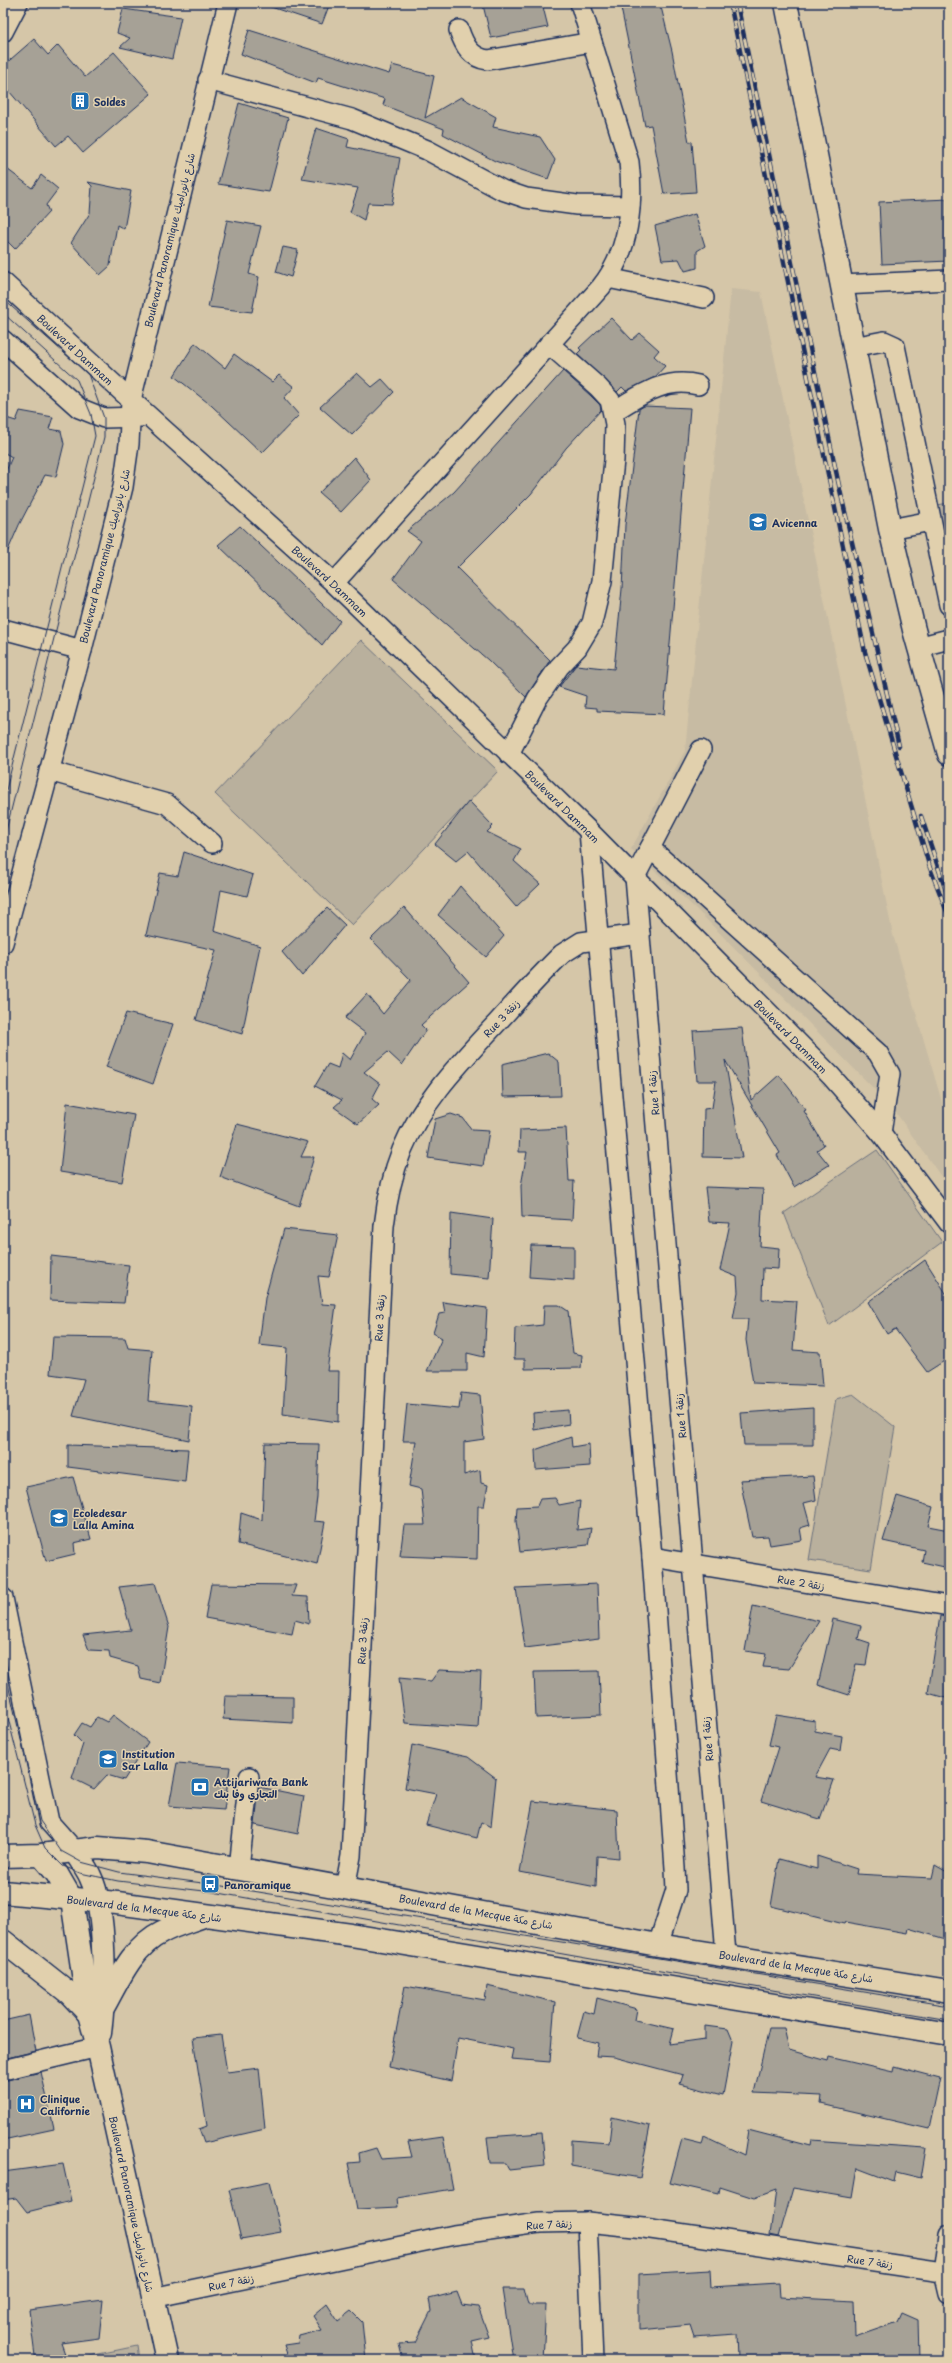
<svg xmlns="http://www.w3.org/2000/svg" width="952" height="2363" font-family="'Playpen Sans','Playpen Sans Arabic',sans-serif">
<rect width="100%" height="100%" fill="#d5c6a8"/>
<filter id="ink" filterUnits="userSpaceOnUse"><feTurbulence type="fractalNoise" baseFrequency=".025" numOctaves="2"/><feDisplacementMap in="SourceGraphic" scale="8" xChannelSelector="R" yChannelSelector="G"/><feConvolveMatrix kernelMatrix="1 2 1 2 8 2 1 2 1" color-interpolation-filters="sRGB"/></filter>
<g filter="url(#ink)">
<polygon fill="#c7bba3" points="731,289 761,292 893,935 949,1126 949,1188 892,1107 696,909 631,849 685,751"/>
<g fill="#b9b09d" stroke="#6a707e">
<polygon points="949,503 949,565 937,505"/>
<polygon points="361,640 498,771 352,925 215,794"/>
<polygon points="877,1150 942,1242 829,1326 784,1213"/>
<polygon points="853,1394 895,1427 871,1569 809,1560 836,1399"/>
<polygon points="137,2346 139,2360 70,2360"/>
</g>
<g fill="#a6a196" stroke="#1b2f5e">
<polygon points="269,3 330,3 322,24 268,6"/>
<polygon points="493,3 542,3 548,27 491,38 483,5"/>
<polygon points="620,3 660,3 672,51 689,142 692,142 696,192 664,194 651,125 645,126"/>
<polygon points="123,9 181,17 172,59 120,47 130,38 117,33"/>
<polygon points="249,30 389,74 392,65 434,76 425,118 461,97 496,117 493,127 540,137 555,160 548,179 495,161 443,134 444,129 383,105 385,99 318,78 316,83 241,54"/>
<polygon points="34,39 48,55 58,45 85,77 114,52 151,94 83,153 68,136 56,146 3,84 3,66"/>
<polygon points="239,103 288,118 269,192 218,184"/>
<polygon points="316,128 349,139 347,147 400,158 392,204 368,203 364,220 350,212 358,188 302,179"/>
<polygon points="3,166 32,188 41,175 58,189 46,205 49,212 15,249 3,237"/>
<polygon points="88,182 131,191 124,229 117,225 110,266 100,275 71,243 90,213 92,186"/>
<polygon points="949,199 949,261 882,264 879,202"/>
<polygon points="695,214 705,246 697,251 697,268 685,271 679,259 662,260 655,226"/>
<polygon points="227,220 261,226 249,274 259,277 252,312 208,307"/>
<polygon points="283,247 298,250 291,277 276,272"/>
<polygon points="611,318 632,340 640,333 659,350 654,356 665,366 655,377 626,391 622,387 617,392 577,354 581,350 579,348"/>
<polygon points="195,343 225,368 234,354 272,382 279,375 294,387 284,398 299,415 262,453 212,406 174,376"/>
<polygon points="563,371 590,395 600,405 601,410 566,448 531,494 457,568 550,660 526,697 488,660 393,579 421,541 407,531 454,492"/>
<polygon points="357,373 372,387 382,379 394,392 352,435 320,407"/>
<polygon points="644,406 690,408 664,714 597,711 597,708 585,707 586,696 559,687 576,665 614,669 622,589 625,525 639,409"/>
<polygon points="20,411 53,417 49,429 61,431 64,444 56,477 45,475 19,525 3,562 3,478 12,457 3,452 3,417 16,421"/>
<polygon points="354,457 371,480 341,512 319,493"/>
<polygon points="240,526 340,621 322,645 218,545"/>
<polygon points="469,801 493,826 487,832 521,849 514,861 540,884 516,907 468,851 456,861 435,844"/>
<polygon points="184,852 253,875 247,896 221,890 214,931 260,946 242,1034 196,1020 216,950 146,935 160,873 178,876"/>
<polygon points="460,886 504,936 486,957 438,915"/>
<polygon points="404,907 469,982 421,1025 426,1030 402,1065 388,1052 364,1072 380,1084 372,1099 379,1105 358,1124 334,1107 342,1100 315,1086 328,1064 338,1068 342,1053 350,1060 365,1033 345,1018 367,994 383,1014 411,980 371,939"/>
<polygon points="327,908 345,925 302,976 282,952"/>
<polygon points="126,1013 173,1024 153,1084 106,1067"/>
<polygon points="742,1028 751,1100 779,1075 806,1110 804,1111 824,1145 817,1150 829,1165 794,1187 777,1155 780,1153 725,1060 742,1158 703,1157 704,1109 712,1108 716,1081 697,1081 693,1031"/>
<polygon points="548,1053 559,1062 561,1096 503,1097 502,1064"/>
<polygon points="67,1103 134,1115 122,1182 60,1172"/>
<polygon points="451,1114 463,1118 472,1130 489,1131 483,1166 428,1158 435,1119"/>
<polygon points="237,1124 308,1142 301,1157 314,1157 299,1206 220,1177"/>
<polygon points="566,1128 569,1181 574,1181 572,1220 522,1217 521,1186 527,1152 519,1152 520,1130"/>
<polygon points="705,1187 763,1189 760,1246 779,1248 778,1269 763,1268 762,1299 797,1301 793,1350 820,1352 823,1386 753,1383 746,1340 748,1319 733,1319 738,1292 737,1277 720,1270 730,1223 709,1222"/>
<polygon points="451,1213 493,1219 489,1278 450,1274"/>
<polygon points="284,1229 338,1235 329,1277 318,1276 322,1304 336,1305 327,1371 339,1371 338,1422 283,1414 287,1348 259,1345 265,1298"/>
<polygon points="531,1245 574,1246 574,1280 529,1277"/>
<polygon points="51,1256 129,1265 124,1303 50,1300"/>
<polygon points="925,1260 949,1298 949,1358 927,1372 895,1329 887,1334 868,1302"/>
<polygon points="443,1302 487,1308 484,1357 467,1353 467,1371 427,1371 442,1338 433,1333 439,1314 445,1313"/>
<polygon points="544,1305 559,1305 568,1311 573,1353 582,1355 581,1368 525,1369 525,1359 514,1359 515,1328 543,1325"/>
<polygon points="53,1337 125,1338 128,1348 152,1350 148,1401 192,1406 189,1440 73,1416 84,1379 50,1374"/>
<polygon points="461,1393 480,1395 484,1439 464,1442 464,1475 480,1470 481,1483 488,1485 484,1506 478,1506 477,1559 400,1556 404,1525 425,1525 421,1489 409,1486 416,1441 403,1441 407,1404 459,1409"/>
<polygon points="813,1408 813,1445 744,1445 741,1413"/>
<polygon points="568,1410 569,1424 534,1430 533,1413"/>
<polygon points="571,1437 572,1447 589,1444 590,1466 536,1470 535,1450"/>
<polygon points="265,1443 319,1444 317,1497 314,1521 325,1522 317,1564 238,1544 241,1513 262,1520"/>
<polygon points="68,1445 188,1449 185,1482 68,1467"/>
<polygon points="813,1476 816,1500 804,1503 810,1525 800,1528 802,1540 770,1545 768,1536 752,1537 740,1480"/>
<polygon points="73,1477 91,1539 74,1543 75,1554 46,1561 26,1487"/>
<polygon points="897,1496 933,1507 928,1526 949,1530 949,1568 922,1562 924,1550 883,1541"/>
<polygon points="555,1498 559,1505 580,1501 577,1530 591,1528 588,1545 520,1552 516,1521 517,1507 537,1506 540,1499"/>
<polygon points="155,1583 169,1627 160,1683 141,1679 138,1666 110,1658 109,1651 89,1650 83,1635 131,1630 119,1587"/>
<polygon points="211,1584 296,1585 292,1596 308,1597 309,1624 295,1620 292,1634 205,1618"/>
<polygon points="597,1584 599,1639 525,1648 516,1588"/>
<polygon points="753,1606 819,1621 789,1669 763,1667 766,1654 745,1651"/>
<polygon points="940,1616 949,1617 949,1699 928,1693"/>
<polygon points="833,1619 861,1626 858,1639 870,1643 866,1665 856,1664 849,1695 818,1685"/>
<polygon points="439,1670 481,1672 478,1728 405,1723 399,1678 431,1681"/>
<polygon points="599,1671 601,1715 536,1718 534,1672"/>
<polygon points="225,1696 293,1697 293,1723 223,1719"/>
<polygon points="113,1715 148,1742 124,1780 107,1775 94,1789 72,1778 83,1744 74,1735 82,1723 90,1727 97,1717 107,1722"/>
<polygon points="776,1715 815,1721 815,1731 842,1736 840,1751 830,1749 815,1777 834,1780 820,1819 761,1801 778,1747 769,1745"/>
<polygon points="412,1745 468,1757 496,1778 491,1827 481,1822 477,1838 426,1825 436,1794 405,1788"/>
<polygon points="177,1763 230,1767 224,1810 169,1806"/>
<polygon points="259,1787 304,1796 298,1834 255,1825"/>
<polygon points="533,1801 617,1810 619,1858 597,1856 596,1887 520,1872"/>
<polygon points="817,1856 857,1869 856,1874 932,1878 935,1865 949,1873 949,1940 908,1928 907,1933 845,1922 844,1924 771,1906 779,1859 817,1869"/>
<polygon points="405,1986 485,2000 487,1986 555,2002 550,2062 511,2059 513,2049 458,2038 451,2081 389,2067"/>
<polygon points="597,1998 637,2009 635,2020 674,2029 670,2044 705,2039 705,2026 728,2029 733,2041 723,2095 680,2084 683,2075 614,2057 596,2056 598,2043 577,2038 584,2011 594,2014"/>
<polygon points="29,2015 36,2051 3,2059 3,2021"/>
<polygon points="769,2028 784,2028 789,2050 828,2061 829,2057 893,2072 894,2066 940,2078 929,2129 821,2104 822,2096 754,2093"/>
<polygon points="221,2035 227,2072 259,2068 265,2129 204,2143 199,2129 207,2126 193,2038"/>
<polygon points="41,2072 54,2129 3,2140 3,2081"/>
<polygon points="612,2117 650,2126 640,2178 571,2166 571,2140 609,2143"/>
<polygon points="748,2130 810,2146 811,2140 926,2148 921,2178 896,2172 894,2182 857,2168 852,2198 793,2188 779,2237 770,2235 776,2190 754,2198 720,2187 719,2194 670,2183 682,2139 702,2144 704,2136 744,2155"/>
<polygon points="542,2133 545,2166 509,2170 505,2163 490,2163 487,2137"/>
<polygon points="443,2137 453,2189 397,2198 398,2207 357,2209 348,2163 360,2162 359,2153 376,2148 381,2159 412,2157 408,2142"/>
<polygon points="63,2164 71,2201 27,2212 16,2198 3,2200 3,2172"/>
<polygon points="269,2182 281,2232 241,2239 229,2190"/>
<polygon points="710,2270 711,2287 779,2283 780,2297 854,2301 855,2337 898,2322 902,2313 918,2320 919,2360 748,2360 747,2357 738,2357 737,2334 694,2337 690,2325 639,2330 639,2274"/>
<polygon points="502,2289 524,2289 528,2305 546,2305 543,2360 513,2360"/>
<polygon points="457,2292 462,2305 478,2307 489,2337 472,2341 476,2360 403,2360 399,2344 415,2343 431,2311 429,2299"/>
<polygon points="103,2300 99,2338 61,2343 65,2354 35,2356 29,2310"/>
<polygon points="327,2304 338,2321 351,2311 362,2322 366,2360 289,2360 284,2345 298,2343 299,2336 322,2330 313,2316"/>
</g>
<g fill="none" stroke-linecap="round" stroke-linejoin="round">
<defs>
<g id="minor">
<path d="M459,30C464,45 471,58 488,60L592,42"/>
<polyline points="3,32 18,3"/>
<polyline points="208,80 352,119 427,150 502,190 526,198 577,205 630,206"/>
<polyline points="608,278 704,298"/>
<path id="s1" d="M3,282L131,400L334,583L589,831L831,1076L881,1133L949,1223"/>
<polyline points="841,285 949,280"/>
<polyline points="3,340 79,408 104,418 141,417"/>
<polyline points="853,347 884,341 895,346 949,605"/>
<path d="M614,411C641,395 665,377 698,385"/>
<polyline points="890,529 931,521"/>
<path d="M334,583L601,287C629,253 634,204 629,162L580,3"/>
<polyline points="3,629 82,650"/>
<polyline points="918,647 949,639"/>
<polyline points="701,750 635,877 726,1954"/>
<polyline points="509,754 537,699 559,667 577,648 592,623 602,581 614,460 615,424 610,400 598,387 549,344"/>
<polyline points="49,771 167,804 212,843"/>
<polyline points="589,831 652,1557 675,1868 676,1890 658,1945"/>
<polyline points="650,848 878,1053 890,1074 881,1133"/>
<polyline points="3,943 82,650 123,487 129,444 131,400 228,3"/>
<polyline points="652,1557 949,1606"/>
<polyline points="3,1598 49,1822 74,1850"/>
<polyline points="239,1868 249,1777"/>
<path d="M345,1888L351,1856L384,1226C387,1200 392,1175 402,1150C422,1102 459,1064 494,1026C516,1002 538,977 562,954L581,942L640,934"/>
<polyline points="3,2070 98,2047"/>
<polyline points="587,2222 593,2360"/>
<polyline points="949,2235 944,2272 949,2293"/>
<polyline points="152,2298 454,2235 539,2223 587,2222 644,2228 949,2273"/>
</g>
<g id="major">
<polyline points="786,3 890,529 914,630 949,754"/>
<path d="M74,1850C79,1859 86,1867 90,1876C107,1911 105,1994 100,2033"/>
<polyline points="41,1855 57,1874 72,1900 89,2014 98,2047 167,2360"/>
<polyline points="3,1856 41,1855 98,1848 147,1852 658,1945 949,1991"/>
<polyline points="3,1892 117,1903 351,1935 949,2034"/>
<polyline points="3,1941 69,1993 89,2014"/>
<path d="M104,2006C119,1979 133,1946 162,1932C175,1925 190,1921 203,1916"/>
</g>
</defs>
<use href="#minor" stroke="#1b2f5e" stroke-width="22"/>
<use href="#major" stroke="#1b2f5e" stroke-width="25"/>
<use href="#minor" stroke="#e1d0ad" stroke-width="19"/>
<use href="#major" stroke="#e1d0ad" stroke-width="22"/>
<g stroke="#1b2f5e" stroke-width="1">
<polyline points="3,299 88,374 104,418 104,437 3,843"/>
<polyline points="3,313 77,380 91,414 95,436 3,802"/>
<polyline points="3,1663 40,1821 61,1851 81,1862 119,1872 210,1884 949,2006"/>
<polyline points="3,1698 35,1825 45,1848 63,1866 80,1873 118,1881 213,1892 625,1965 949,2020"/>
</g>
<defs>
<g id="rail">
<polyline points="730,3 865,652 930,868 949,917"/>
<polyline points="737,3 840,490 899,746"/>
<polyline points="921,816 949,900"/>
</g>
</defs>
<use href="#rail" stroke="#1b2f5e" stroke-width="4.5"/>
<use href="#rail" stroke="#e1d0ad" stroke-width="3" stroke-dasharray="9" stroke-linecap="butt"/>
</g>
</g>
<defs>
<symbol id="building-square" viewBox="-11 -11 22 22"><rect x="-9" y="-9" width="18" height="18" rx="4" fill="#1f6fb2" stroke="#e1d0ad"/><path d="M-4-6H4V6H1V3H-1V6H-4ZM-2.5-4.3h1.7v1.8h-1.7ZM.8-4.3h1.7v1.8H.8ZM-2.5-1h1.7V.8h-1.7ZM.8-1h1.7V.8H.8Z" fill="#fff"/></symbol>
<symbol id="school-square" viewBox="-11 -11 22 22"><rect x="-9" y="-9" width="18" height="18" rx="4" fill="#1f6fb2" stroke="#e1d0ad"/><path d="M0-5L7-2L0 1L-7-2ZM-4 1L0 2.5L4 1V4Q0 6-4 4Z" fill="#fff"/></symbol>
<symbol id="bank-square" viewBox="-11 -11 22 22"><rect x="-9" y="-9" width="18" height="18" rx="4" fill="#1f6fb2" stroke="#e1d0ad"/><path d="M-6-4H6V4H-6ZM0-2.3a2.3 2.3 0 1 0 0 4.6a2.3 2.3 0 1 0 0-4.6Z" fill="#fff"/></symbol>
<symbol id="bus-square" viewBox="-11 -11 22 22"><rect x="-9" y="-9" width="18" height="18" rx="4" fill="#1f6fb2" stroke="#e1d0ad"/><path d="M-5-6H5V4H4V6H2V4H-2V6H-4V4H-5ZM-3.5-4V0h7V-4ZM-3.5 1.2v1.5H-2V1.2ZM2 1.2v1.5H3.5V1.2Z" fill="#fff"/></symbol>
<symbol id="hospital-square" viewBox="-11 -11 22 22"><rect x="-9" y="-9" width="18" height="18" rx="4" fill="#1f6fb2" stroke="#e1d0ad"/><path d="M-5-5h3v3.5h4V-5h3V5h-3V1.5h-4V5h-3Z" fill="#fff"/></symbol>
</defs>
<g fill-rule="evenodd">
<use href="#building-square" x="69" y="90" width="22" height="22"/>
<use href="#school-square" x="747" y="511" width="22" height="22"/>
<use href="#school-square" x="48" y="1507" width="22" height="22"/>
<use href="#school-square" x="97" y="1748" width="22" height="22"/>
<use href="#bank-square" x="189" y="1776" width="22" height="22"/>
<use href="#bus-square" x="199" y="1873" width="22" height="22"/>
<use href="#hospital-square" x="15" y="2093" width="22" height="22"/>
</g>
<g text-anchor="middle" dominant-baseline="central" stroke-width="3" stroke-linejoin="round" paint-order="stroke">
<g font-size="10" font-weight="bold" fill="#1b2f5e" stroke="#e1d0ad" text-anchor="start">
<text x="94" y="101">Soldes</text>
<text x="772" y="522">Avicenna</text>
<text x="73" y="1512">Ecoledesar<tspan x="73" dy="12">Lalla Amina</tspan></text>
<text x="122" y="1753">Institution<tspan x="122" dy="12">Sar Lalla</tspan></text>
<text x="214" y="1781">Attijariwafa Bank<tspan x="214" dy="12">التجاري وفا بنك</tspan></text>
<text x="224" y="1884">Panoramique</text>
<text x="40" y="2098">Clinique<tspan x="40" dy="12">Californie</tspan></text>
</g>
<g font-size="10" fill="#1b2f5e" stroke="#e1d0ad">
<text transform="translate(169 240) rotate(-76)">Boulevard Panoramique شارع بانوراميك</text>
<text stroke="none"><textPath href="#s1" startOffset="99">Boulevard Dammam</textPath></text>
<text transform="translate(104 556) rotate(-76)">Boulevard Panoramique شارع بانوراميك</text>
<text stroke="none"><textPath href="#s1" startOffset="443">Boulevard Dammam</textPath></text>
<text stroke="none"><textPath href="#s1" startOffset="767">Boulevard Dammam</textPath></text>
<text transform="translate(501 1018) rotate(-47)">Rue 3 زنقة</text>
<text stroke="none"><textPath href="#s1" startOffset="1091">Boulevard Dammam</textPath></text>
<text transform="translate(653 1093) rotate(-95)">Rue 1 زنقة</text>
<text transform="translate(379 1318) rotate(-87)">Rue 3 زنقة</text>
<text transform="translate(680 1416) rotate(-95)">Rue 1 زنقة</text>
<text transform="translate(801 1582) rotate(9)">Rue 2 زنقة</text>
<text transform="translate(362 1641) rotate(-87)">Rue 3 زنقة</text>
<text transform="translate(707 1739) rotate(-95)">Rue 1 زنقة</text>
<text transform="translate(144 1908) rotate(7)">Boulevard de la Mecque شارع مكة</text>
<text transform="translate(476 1911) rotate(10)">Boulevard de la Mecque شارع مكة</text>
<text transform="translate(796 1966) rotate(9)">Boulevard de la Mecque شارع مكة</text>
<text transform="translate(132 2204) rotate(78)">Boulevard Panoramique شارع بانوراميك</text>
<text transform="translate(549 2224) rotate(-3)">Rue 7 زنقة</text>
<text transform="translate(870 2261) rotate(8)">Rue 7 زنقة</text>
<text transform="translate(231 2282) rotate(-12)">Rue 7 زنقة</text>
</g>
</g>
<rect width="952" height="2363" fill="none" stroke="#e1d0ad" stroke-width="16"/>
<rect x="8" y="8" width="936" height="2347" fill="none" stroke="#1b2f5e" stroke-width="1.5" filter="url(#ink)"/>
</svg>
